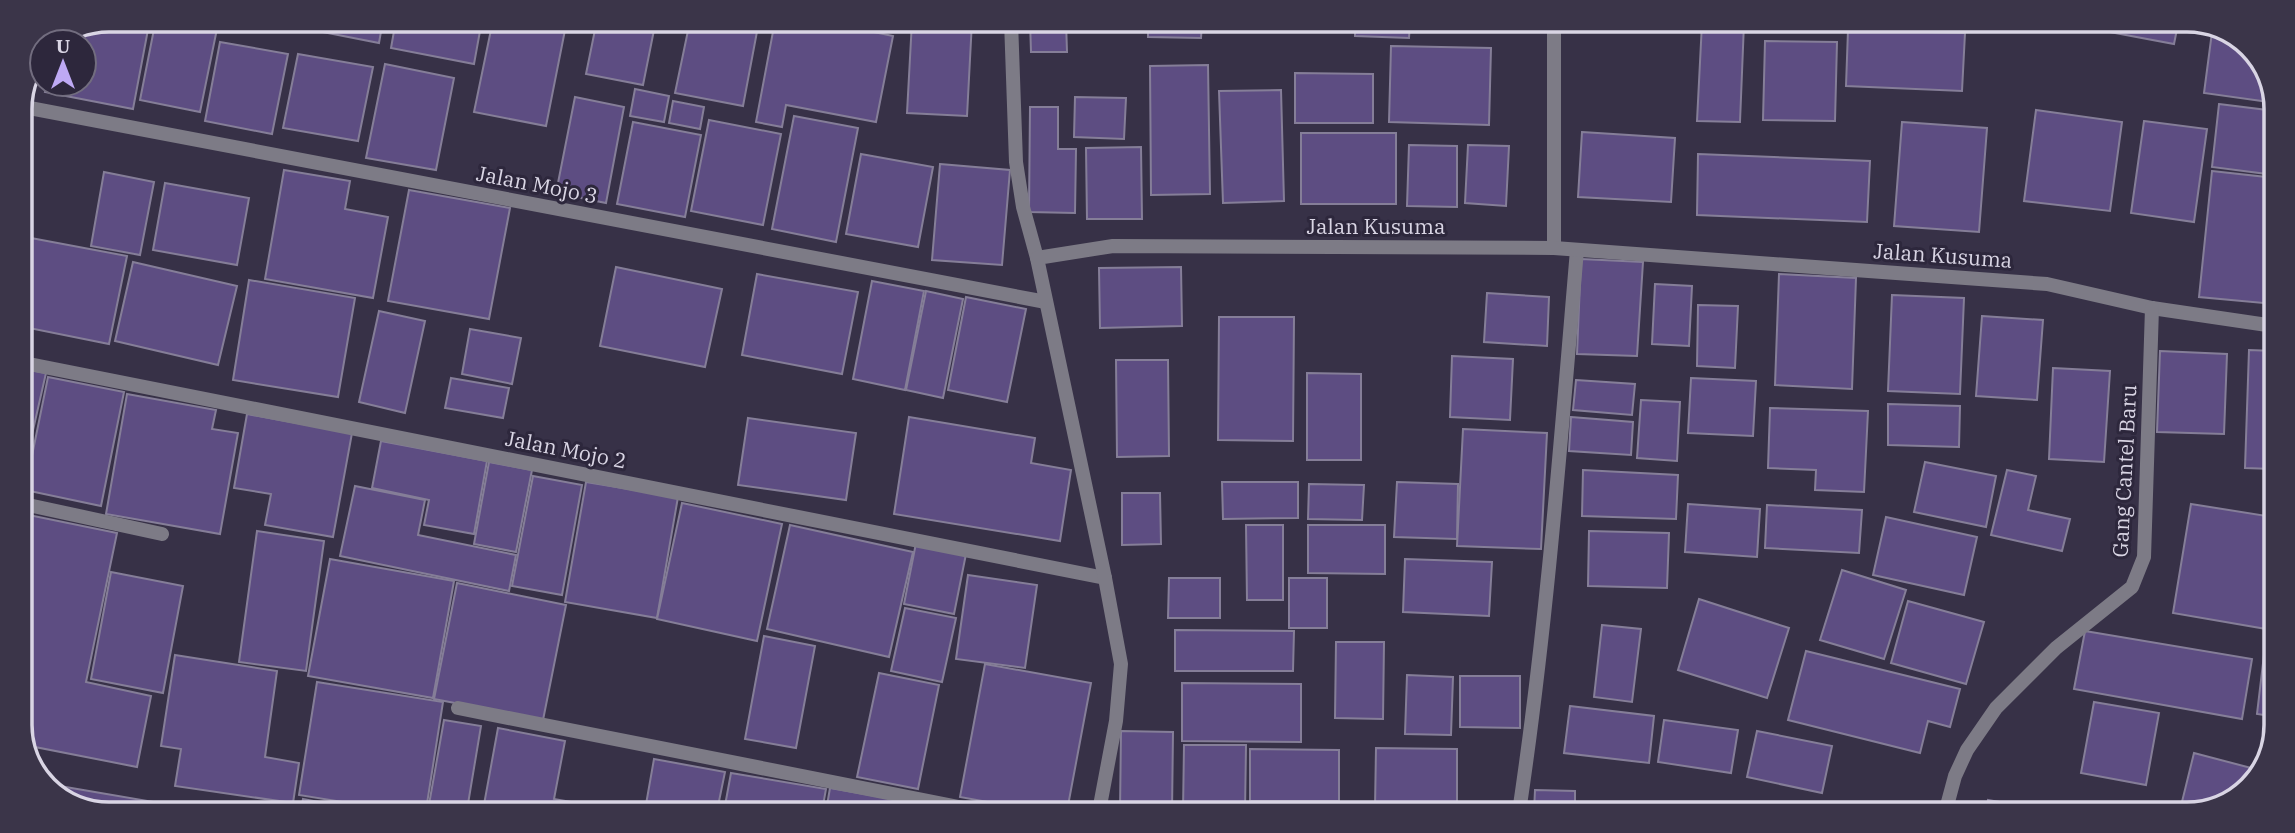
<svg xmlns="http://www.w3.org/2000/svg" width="2295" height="833" font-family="'IBM Plex Serif',serif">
<rect width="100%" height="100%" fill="#373147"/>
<g fill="#5d4d82" stroke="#857e98" stroke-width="2">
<polygon points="108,19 150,19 133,109 45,92 47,84 84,84 84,42 55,41"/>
<polygon points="156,19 219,19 200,112 140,100"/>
<polygon points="288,20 383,20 379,43 287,25"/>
<polygon points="396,20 482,20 474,64 391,48"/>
<polygon points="493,20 567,20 546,126 474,112"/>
<polygon points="597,20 656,20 643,85 586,74"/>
<polygon points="690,21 759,21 743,106 675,93"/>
<polygon points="775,21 840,21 840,25 893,36 876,122 786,105 782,127 756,122"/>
<polygon points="912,21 972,21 967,116 907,113"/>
<polygon points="1030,21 1066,21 1067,52 1031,52"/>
<polygon points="1148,22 1202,22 1201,38 1148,37"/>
<rect x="1215" y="22" width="64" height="8"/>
<polygon points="1289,22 1343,22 1343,30 1289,29"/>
<polygon points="1355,22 1410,22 1409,38 1355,36"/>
<polygon points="1702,23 1744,23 1740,122 1697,121"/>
<polygon points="1879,23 1951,23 1951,28"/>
<polygon points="2101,24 2178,24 2174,44 2099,30"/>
<polygon points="1848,30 1965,33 1962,91 1846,86"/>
<polygon points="2212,32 2230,34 2257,54 2276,103 2204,93"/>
<polygon points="1765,41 1837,42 1835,121 1763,120"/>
<polygon points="220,42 288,54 272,134 205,121"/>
<polygon points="1391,46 1491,48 1489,125 1389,122"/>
<polygon points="298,54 373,67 358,141 283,128"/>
<polygon points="385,64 454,78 436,170 366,158"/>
<polygon points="1208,65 1210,194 1151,195 1150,66"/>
<polygon points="1295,73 1373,74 1373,123 1295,123"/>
<polygon points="635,89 669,96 664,122 630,116"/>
<polygon points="1281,90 1284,201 1223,203 1219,91"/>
<polygon points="575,97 624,107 606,203 556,193"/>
<polygon points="1075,97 1126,98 1124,139 1074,137"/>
<polygon points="673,101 704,107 700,129 669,123"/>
<polygon points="2219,104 2275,111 2275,175 2212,167"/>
<polygon points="1030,107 1058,107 1058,149 1076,149 1075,213 1029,212"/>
<polygon points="2036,110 2122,122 2110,211 2024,201"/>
<polygon points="794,116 858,128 836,242 772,229"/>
<polygon points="709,120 781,134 763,225 691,211"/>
<polygon points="2144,121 2207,129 2194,222 2131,213"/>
<polygon points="633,122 701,135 685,217 617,204"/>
<polygon points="1902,122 1987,128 1979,232 1894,226"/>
<polygon points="1582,132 1675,138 1671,202 1578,197"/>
<rect x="1301" y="133" width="95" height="71"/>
<polygon points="1409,145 1457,146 1457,207 1407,206"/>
<polygon points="1468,145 1509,146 1506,206 1465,203"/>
<polygon points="1141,147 1142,219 1087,219 1086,148"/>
<polygon points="861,154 933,167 918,247 846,234"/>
<polygon points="1698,154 1870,161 1867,222 1697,215"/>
<polygon points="940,164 1010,170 1002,265 932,260"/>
<polygon points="284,170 350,181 345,209 388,217 373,298 265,279"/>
<polygon points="2212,171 2275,178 2274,304 2199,297"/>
<polygon points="104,172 154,182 140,255 91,246"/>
<polygon points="165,183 249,198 237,265 153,250"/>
<polygon points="409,190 510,208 489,319 388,301"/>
<polygon points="31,238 127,256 109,344 19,326 19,291"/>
<polygon points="1581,259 1643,262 1637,356 1577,354"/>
<polygon points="133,262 237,286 218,365 115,341"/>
<polygon points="616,267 722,289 705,367 600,346"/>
<polygon points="1181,267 1182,326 1100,328 1099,268"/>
<polygon points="757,274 858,292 842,374 742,355"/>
<polygon points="1779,274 1856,278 1852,389 1775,385"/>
<polygon points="249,280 355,298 338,397 233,380"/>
<polygon points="872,281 924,291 905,390 853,379"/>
<polygon points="1655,284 1692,286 1689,346 1652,344"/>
<polygon points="926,291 963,299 943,398 906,390"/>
<polygon points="1487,293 1549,297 1547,346 1484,342"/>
<polygon points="1892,295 1964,298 1960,394 1888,391"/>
<polygon points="966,297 1026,309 1007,402 948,390"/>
<polygon points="1698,305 1738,306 1735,368 1697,366"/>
<polygon points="379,311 425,321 405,413 359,402"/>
<polygon points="1982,316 2043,320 2037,400 1976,396"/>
<polygon points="1219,317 1294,317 1293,441 1218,440"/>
<polygon points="470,329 521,338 512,384 462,374"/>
<polygon points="2249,350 2274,351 2273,469 2245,468"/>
<polygon points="2160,351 2227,354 2224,434 2157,432"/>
<polygon points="1452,356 1513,359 1510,420 1450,417"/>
<polygon points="1116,360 1168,360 1169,456 1117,457"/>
<polygon points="19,368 46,373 31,439 19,436"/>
<polygon points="2053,368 2110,371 2104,462 2049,459"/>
<polygon points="1307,373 1361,374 1361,460 1307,460"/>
<polygon points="48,377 124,392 101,506 25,490"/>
<polygon points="451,378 509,388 503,418 445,408"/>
<polygon points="1691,378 1756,381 1753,436 1688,433"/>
<polygon points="1576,380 1635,384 1632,415 1573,410"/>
<polygon points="127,394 216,410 212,429 238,433 220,534 106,514"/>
<polygon points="1641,400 1680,402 1677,461 1637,458"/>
<polygon points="1888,404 1960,406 1959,447 1888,445"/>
<polygon points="1770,408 1868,411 1864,492 1815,490 1816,470 1768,468"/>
<polygon points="247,414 352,433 333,537 265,525 271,494 234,488"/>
<polygon points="909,417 1035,438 1031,463 1071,470 1060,541 894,514"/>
<polygon points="1571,417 1633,422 1631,455 1569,451"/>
<polygon points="748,418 856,433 846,500 738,485"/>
<polygon points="1463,429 1547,433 1541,549 1457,546"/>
<polygon points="381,441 487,461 474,534 424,525 429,500 372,488"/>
<polygon points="489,462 532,470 516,552 474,544"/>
<polygon points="1925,462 1996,476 1986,527 1914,512"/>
<polygon points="1583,470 1678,475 1676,519 1582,516"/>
<polygon points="2007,470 2036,476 2028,510 2070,519 2062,551 1991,535"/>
<polygon points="533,476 582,485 562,595 512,586"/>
<polygon points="586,482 678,497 657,618 565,602"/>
<polygon points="1222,482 1298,482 1298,518 1223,519"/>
<polygon points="1397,482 1458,484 1457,539 1394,537"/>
<polygon points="1309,484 1364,485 1362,520 1308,519"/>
<polygon points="355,486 425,500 418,535 516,555 509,591 340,556"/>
<polygon points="1122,493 1160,493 1161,544 1122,545"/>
<polygon points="682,503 782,524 757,641 657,619"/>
<polygon points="1688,504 1760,509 1757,557 1685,552"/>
<polygon points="2191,504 2273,517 2272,630 2173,613"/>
<polygon points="1767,505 1862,510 1859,553 1765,548"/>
<polygon points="19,513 117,533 86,682 151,696 137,767 25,745 19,731"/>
<polygon points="1886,517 1977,537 1964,595 1873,575"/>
<polygon points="790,525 913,552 889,657 767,629"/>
<polygon points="1246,525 1283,525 1283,600 1247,600"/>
<polygon points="1308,525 1385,525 1385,574 1308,573"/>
<polygon points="257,531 324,541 306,671 239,662"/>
<polygon points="1589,531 1669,533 1667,588 1588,586"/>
<polygon points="916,543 966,554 954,614 904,604"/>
<polygon points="330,559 454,581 433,698 308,676"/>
<polygon points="1405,559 1492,562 1489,616 1403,612"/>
<polygon points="1842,570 1906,590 1884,659 1820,640"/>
<polygon points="111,572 183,586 163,693 91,679"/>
<polygon points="968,575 1037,585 1025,668 956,659"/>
<polygon points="1169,578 1220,578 1220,618 1168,618"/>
<rect x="1289" y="578" width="38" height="50"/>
<polygon points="457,583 566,605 543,720 434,699"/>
<polygon points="1699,599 1789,628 1767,698 1678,670"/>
<polygon points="1908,601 1984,622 1966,684 1891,663"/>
<polygon points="905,608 956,618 942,682 891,671"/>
<polygon points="1602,625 1641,629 1632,702 1594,697"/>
<polygon points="1175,630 1294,631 1293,671 1175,671"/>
<polygon points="2085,631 2252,659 2242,719 2074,689"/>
<polygon points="764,636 815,646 796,748 745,739"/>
<polygon points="2266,638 2272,639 2271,716 2257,714"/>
<polygon points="1336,642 1384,642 1383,719 1335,718"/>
<polygon points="1806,651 1960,689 1950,727 1928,721 1920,753 1788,720"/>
<polygon points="175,655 277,671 265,757 299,763 293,803 175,786 181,749 161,746"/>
<polygon points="985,664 1091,683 1067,811 1037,811 960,797"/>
<polygon points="879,673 939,685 918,789 857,777"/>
<polygon points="1407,675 1453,677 1451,735 1405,734"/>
<polygon points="1460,676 1520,676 1520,728 1460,727"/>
<polygon points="317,682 443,702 426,810 392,810 299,795"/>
<polygon points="1182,683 1301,684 1301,742 1182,741"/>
<polygon points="2094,702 2159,713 2146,785 2081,773"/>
<polygon points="1570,706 1654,716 1649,763 1564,753"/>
<polygon points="444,720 481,726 467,810 428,810"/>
<polygon points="1664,720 1738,730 1731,773 1658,762"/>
<polygon points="498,728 565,741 554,799 616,810 483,810"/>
<polygon points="1121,731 1173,732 1172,812 1120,811"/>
<polygon points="1757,731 1832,746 1822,793 1747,777"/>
<polygon points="1184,745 1246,745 1245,812 1183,812"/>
<polygon points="1376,748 1457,749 1457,808 1375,808"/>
<polygon points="1250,749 1339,750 1339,801 1250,801"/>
<polygon points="2194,753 2255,769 2253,778 2241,796 2187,814 2179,814"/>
<polygon points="654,759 725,772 717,811 645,810"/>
<polygon points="731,773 826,789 822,811 724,811"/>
<polygon points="54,785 171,805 170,809 80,809 53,790"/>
<polygon points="830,788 893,799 891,811 826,811"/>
<polygon points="1535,790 1575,791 1575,812 1534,812"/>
<polygon points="303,799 346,807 345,810 301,810"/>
<polygon points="1988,800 2062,813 1986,813"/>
<polygon points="897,801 947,811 895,811"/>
</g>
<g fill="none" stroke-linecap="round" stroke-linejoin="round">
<path stroke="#7d7b86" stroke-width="14" d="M1519,812C1547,625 1561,438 1577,250"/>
<g stroke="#7d7b86" stroke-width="14">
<polyline points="1011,21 1016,162 1023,207 1037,258"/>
<polyline points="1554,22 1554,248"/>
<polyline points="19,106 1046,302"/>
<polyline points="19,362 1105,578"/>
<polyline points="19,503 162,534"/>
<polyline points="458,708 979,811"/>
<polyline points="1099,811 1116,721 1121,664 1105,578 1037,258 1113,246 1554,248 2047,284 2152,308 2274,326"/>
<polyline points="1945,813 1955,776 1967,750 1996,708 2056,648 2132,587 2144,557 2152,308"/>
</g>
</g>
<g text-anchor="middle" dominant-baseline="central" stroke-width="6" stroke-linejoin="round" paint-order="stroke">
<g font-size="21" fill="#d9d5e4" stroke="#2d273c">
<text transform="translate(537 184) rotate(11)">Jalan Mojo 3</text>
<text x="1376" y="226">Jalan Kusuma</text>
<text transform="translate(1943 255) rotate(4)">Jalan Kusuma</text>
<text transform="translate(566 449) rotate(11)">Jalan Mojo 2</text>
<text transform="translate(2124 471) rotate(-87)">Gang Cantel Baru</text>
</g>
</g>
<path d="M0 0H2295V833H0ZM109 32H2187A77 77 0 0 1 2264 109V725A77 77 0 0 1 2187 802H109A77 77 0 0 1 32 725V109A77 77 0 0 1 109 32Z" fill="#3b3549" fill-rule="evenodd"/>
<path fill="none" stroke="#d9d5e4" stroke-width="3.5" d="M109 32H2187A77 77 0 0 1 2264 109V725A77 77 0 0 1 2187 802H109A77 77 0 0 1 32 725V109A77 77 0 0 1 109 32Z"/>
<g transform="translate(63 63)"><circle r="33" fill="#2d273c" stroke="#726d7f" stroke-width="2"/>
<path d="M0-5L12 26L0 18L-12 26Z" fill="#bea9f4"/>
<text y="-10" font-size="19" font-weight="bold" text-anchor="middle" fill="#d9d5e4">U</text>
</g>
</svg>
